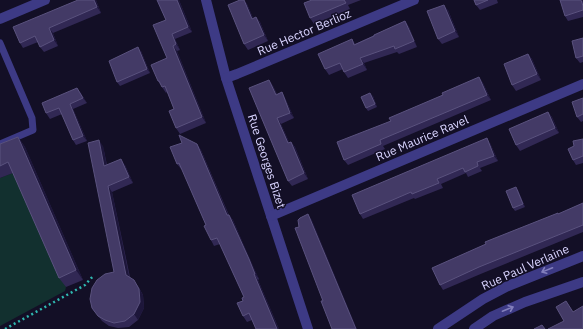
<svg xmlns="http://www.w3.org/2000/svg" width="583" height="329" font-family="'IBM Plex Sans',sans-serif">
<rect width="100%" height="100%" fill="#130f26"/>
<polygon fill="#12302f" points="15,172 66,287 65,291 0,326 0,178"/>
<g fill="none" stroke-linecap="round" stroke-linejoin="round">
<polyline stroke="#2fb8b0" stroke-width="2.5" stroke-dasharray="2 3" stroke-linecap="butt" points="5,329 85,285 94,275"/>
<polyline stroke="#3d3a85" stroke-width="7" points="0,43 32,118 33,130 0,144"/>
<g stroke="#3d3a85" stroke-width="10">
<polyline points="206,0 226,78 308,329"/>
<polyline points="0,19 45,0"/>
<polyline points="226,78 237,74 414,0"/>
<polyline points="271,216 583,84"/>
<polyline points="438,329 483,299 508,286 583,256"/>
<polyline points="474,329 493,316 525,302 583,282"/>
</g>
</g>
<g fill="#312854">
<polygon points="96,0 101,13 53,33 58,46 44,52 40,47 38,42 23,48 20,43"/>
<polygon points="157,0 179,0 192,32 175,39 180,50 177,51 206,123 180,134 176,128 174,109 167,92 166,93 158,81 167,58 166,20"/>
<polygon points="240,0 244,0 247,4 253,18 256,17 260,22 268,41 248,50 244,44"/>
<polygon points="312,0 361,0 348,5 350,9 314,24 310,18"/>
<polygon points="474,0 497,0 498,3 480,10 476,5"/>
<polygon points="583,0 583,17 568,21 565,16"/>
<polygon points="448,10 459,37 442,44 438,39"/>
<polygon points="405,21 409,27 417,47 399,54 397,52 364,63 367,70 348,78 344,72 343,69 329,75 325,69 352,39 355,44"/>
<polygon points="583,38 583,62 580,63 576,58"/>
<polygon points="141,51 150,73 120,86 117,82"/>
<polygon points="528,54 532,59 541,80 516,91 512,85"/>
<polygon points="479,77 483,83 491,100 383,146 385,149 348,165 344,160 391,121"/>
<polygon points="269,80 273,86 277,94 282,92 285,98 294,118 281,124 289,142 291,142 295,147 308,179 292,186 288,181"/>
<polygon points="77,88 87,103 73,109 87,141 76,145 73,140 62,114 50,119 46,113"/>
<polygon points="373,96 377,107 368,111 366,108"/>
<polygon points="583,98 583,121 581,122 577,117"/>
<polygon points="548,112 552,117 559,133 520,151 516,145"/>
<polygon points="18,137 25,147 83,280 66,287 59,278 13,173 0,178 0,144"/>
<polygon points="583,139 583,163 576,165 573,160 574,146"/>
<polygon points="490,143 498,161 480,168 482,171 468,177 466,173 441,184 443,188 415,199 414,198 363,219 360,214"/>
<polygon points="197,144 201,150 229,215 233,220 252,265 259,279 258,280 279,329 256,329 252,320 247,322 243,316 244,297 220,244 214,246 211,240 206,225 182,169 181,169 177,164"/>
<polygon points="103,146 107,165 125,165 133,183 112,192 130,277 138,286 143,295 144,308 138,320 129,327 118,328 109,326 102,321 92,308 114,272"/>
<polygon points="518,190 525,207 515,211 513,208"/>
<polygon points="583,203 583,232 483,273 443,290 440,285 559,214"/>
</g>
<g fill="#1d163a">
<polygon points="94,0 96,0 101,13 97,7"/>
<polygon points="177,0 179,0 192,32 188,27"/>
<polygon points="244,0 247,4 256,24 252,19"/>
<polygon points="444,5 448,10 459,37 455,31"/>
<polygon points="256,17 260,22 268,41 264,35"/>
<polygon points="405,21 409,27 417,47 414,41"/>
<polygon points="49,28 53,33 58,46 54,40"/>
<polygon points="172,34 175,39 180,50 176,44"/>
<polygon points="173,46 177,51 206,123 202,117"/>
<polygon points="138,47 141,51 150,73 147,69"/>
<polygon points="528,54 532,59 541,80 537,74"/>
<polygon points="360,58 364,63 367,70 363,64"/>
<polygon points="479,77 483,83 491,100 487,95"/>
<polygon points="269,80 273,86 280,101 276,95"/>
<polygon points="77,88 81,93 87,103 83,98"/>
<polygon points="282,92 285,98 294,118 290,113"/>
<polygon points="370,93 373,96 377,107 375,104"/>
<polygon points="70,104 73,109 87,141 83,136"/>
<polygon points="548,112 552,117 559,133 555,128"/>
<polygon points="277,118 281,124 292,148 288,143"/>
<polygon points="18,137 25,147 83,280 76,270"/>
<polygon points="487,138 490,143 498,161 494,156"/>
<polygon points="99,140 103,146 108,172 104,166"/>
<polygon points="291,142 295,147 308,179 304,173"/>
<polygon points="197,144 201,150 231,221 227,215"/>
<polygon points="121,159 125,165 133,183 129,177"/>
<polygon points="108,186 112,192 130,281 126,275"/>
<polygon points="516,187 518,190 525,207 523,204"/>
<polygon points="308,214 312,220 357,329 356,329"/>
<polygon points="229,215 233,220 259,279 255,274"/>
<polygon points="254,274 258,280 279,329 277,329"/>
<polygon points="134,280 143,295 144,308 138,320 134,314"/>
</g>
<g fill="#433a66" stroke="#5a527e">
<polygon points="78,0 94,0 97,7 49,28 54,40 40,47 35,36 20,43 13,27"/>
<polygon points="157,0 177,0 188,27 172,34 176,44 173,46 202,117 176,128 169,111 174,109 165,86 162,87 159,81 158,81 151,65 167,58 153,25 166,20"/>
<polygon points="240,0 244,0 252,19 256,17 264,35 244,44 228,5"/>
<polygon points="312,0 344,0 346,3 310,18 304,3"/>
<polygon points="474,0 488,0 476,5"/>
<polygon points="560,0 581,0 583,6 583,10 565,16"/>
<polygon points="444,5 455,31 438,39 427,11"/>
<polygon points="405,21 414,41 395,49 394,46 360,58 363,64 344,72 340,63 325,69 318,54 352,39 354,45 374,36 374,35"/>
<polygon points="583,38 583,56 576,58 572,41"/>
<polygon points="138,47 147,69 117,82 109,61"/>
<polygon points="528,54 537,74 512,85 504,64"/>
<polygon points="479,77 487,95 380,140 381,144 344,160 337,142 391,121 389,118 443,95 442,93"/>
<polygon points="269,80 276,95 282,92 290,113 277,118 288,143 291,142 304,173 288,181 249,88"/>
<polygon points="77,88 83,98 70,104 83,136 73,140 59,108 46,113 42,103"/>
<polygon points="370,93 375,104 366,108 361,97"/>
<polygon points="583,98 583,114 577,117 572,102"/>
<polygon points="548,112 555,128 516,145 509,129"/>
<polygon points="179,135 197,144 227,215 229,215 249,259 255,274 254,274 277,329 256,329 249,313 243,316 237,303 243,301 242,298 244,297 217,238 211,240 204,226 206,225 179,163 177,164 170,147 182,143"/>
<polygon points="18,137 76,270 59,278 8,162 0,166 0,144"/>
<polygon points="487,138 494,156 477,162 478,166 465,172 463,168 437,179 439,183 412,194 411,192 360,214 352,195"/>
<polygon points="583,139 583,156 573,160 568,149 574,146 573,141"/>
<polygon points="99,140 104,166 121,159 129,177 108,186 126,275 134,280 139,289 140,302 134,314 125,321 114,323 105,320 98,316 92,308 90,299 92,288 97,280 105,274 114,272 88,143"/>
<polygon points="516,187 523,204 513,208 506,191"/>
<polygon points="583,203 583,225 479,267 440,285 432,268 486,244 485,242 558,213 558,214"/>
<polygon points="308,214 356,329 332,329 321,301 323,301 295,228 299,227 298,220 300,218"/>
<polygon points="566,301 573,312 583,306 583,328 581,329 548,329 564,321 556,307"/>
<polygon points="542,325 545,329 534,329"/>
</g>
<defs><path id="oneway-shaft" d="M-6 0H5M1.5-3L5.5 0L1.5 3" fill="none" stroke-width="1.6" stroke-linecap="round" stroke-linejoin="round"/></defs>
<g stroke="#837fbc">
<use href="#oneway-shaft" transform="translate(547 270) rotate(158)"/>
<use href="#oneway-shaft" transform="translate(508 309) rotate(-22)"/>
</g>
<g text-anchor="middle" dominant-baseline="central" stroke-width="3" stroke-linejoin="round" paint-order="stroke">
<g font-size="12" fill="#d9d4ff" stroke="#130f26">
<text transform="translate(304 32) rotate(-23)">Rue Hector Berlioz</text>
<text transform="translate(422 138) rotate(-23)">Rue Maurice Ravel</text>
<text transform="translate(267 161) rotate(72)">Rue Georges Bizet</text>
<text transform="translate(525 267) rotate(-24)">Rue Paul Verlaine</text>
</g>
</g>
</svg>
